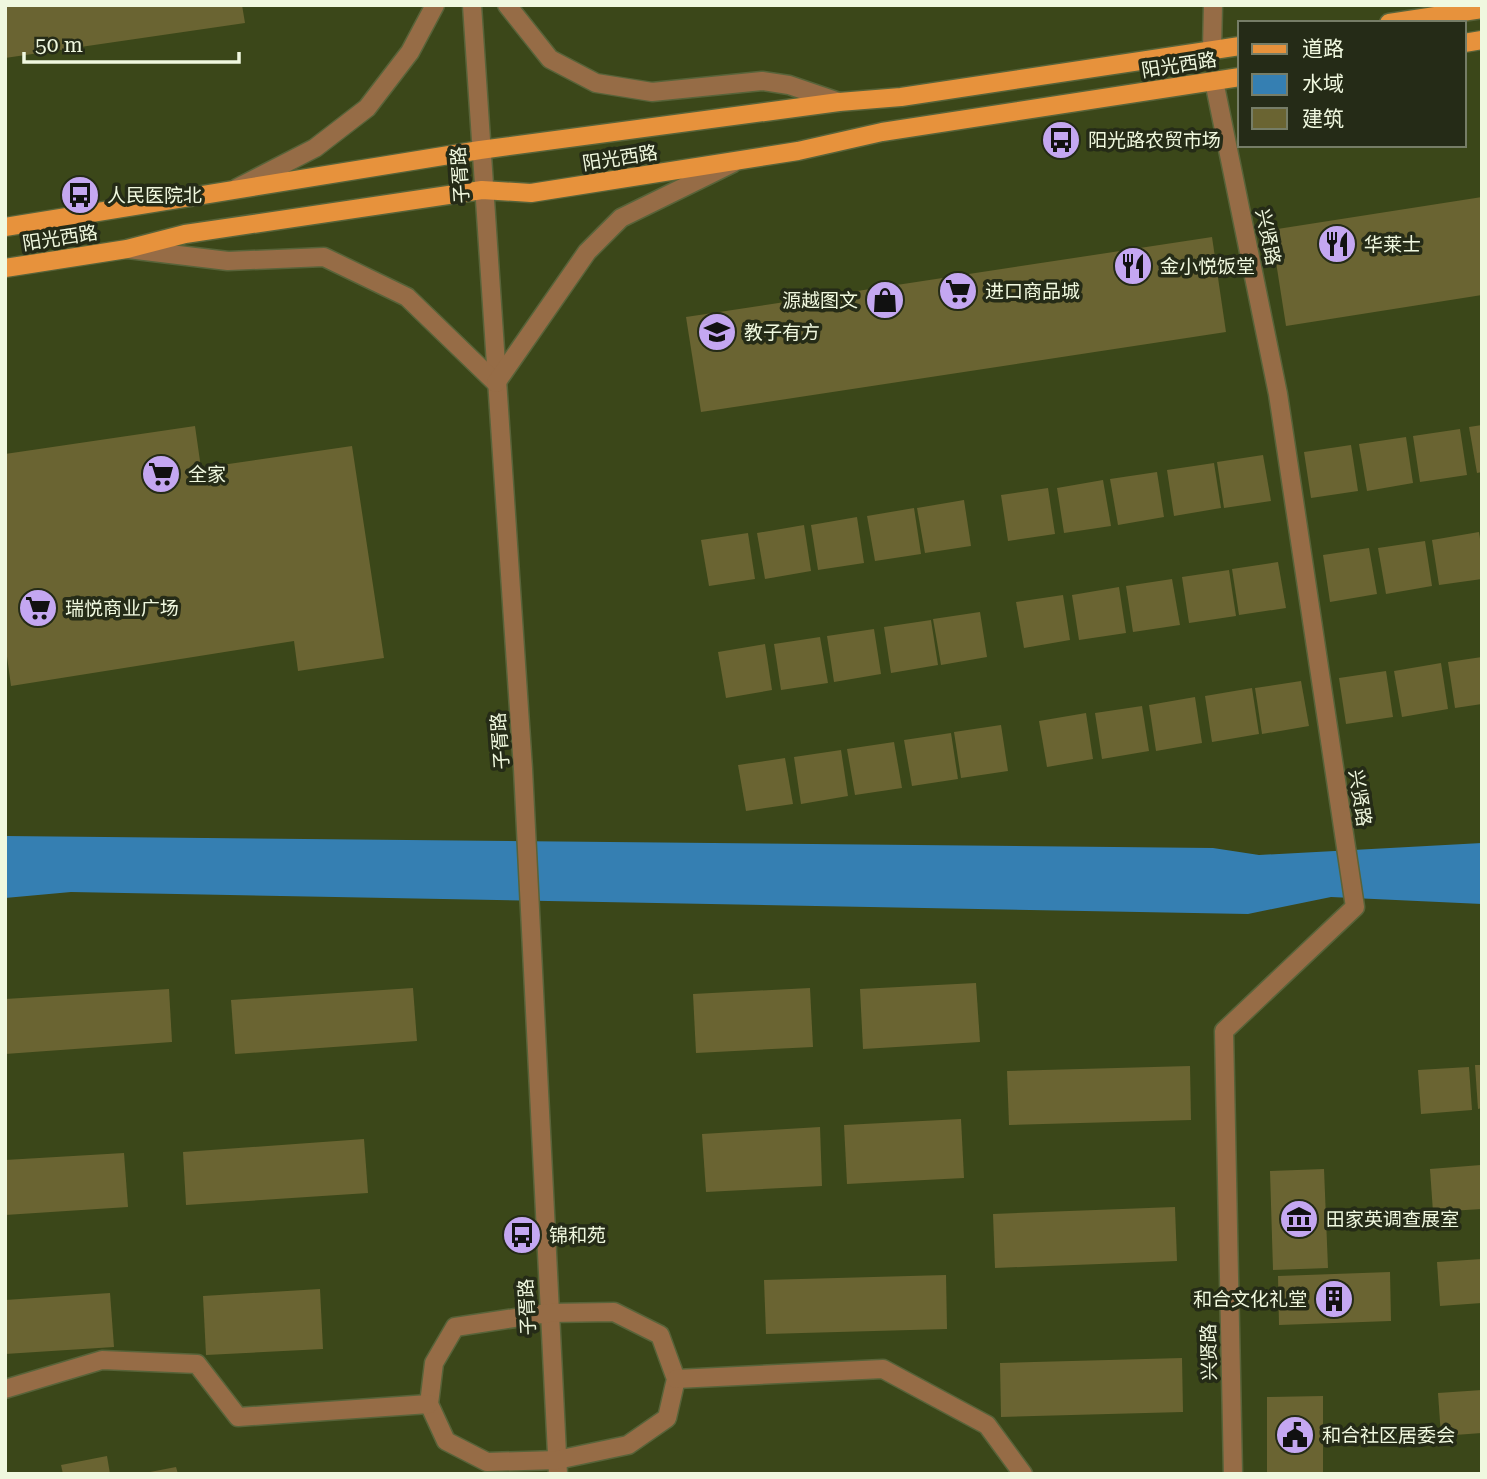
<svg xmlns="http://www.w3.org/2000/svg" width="1487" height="1479" font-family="'Roboto Serif','Noto Sans SC',serif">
<rect width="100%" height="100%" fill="#3b4719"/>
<polygon fill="#357fb2" points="5,836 1213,848 1259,855 1482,843 1482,904 1331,897 1248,914 71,892 5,898"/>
<g fill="#6a6432">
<polygon points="5,5 242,5 245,23 5,58"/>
<polygon points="1482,197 1482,295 1286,326 1271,230"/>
<polygon points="1212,237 1226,332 701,412 686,317"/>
<polygon points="1482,425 1482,472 1477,473 1469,427"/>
<polygon points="195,426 201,468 352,446 384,658 298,671 294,641 11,686 5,642 5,454"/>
<polygon points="1460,429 1467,475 1420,482 1413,436"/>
<polygon points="1406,437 1413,483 1367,491 1359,444"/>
<polygon points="1351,445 1358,491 1311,498 1304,452"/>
<polygon points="1263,455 1271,501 1224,508 1217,462"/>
<polygon points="1214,463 1221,508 1174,516 1167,470"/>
<polygon points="1157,472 1164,517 1118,525 1110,479"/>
<polygon points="1103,480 1111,526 1064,533 1057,488"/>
<polygon points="1048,488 1055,534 1008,541 1001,495"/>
<polygon points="964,500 971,546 925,553 917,508"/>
<polygon points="914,508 921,554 875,561 867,516"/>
<polygon points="857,517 864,563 818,570 811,525"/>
<polygon points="804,525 811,571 765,579 757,533"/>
<polygon points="1479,532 1482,552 1482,579 1439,585 1432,540"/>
<polygon points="748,533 755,579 709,586 701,540"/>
<polygon points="1425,541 1432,586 1386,594 1378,548"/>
<polygon points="1369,548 1377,594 1330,602 1323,555"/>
<polygon points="1278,562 1286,608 1239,615 1232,569"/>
<polygon points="1229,570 1236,616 1189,623 1182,577"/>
<polygon points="1172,579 1180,625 1133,632 1126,586"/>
<polygon points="1119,587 1126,633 1079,640 1072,595"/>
<polygon points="1063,595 1070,640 1024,648 1016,602"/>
<polygon points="980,612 987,657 941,665 933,619"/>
<polygon points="931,620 938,665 891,673 884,627"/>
<polygon points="874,629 881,674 834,682 827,636"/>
<polygon points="820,637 828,683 781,690 774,644"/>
<polygon points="765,644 772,690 726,698 718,652"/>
<polygon points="1482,657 1482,704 1455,708 1448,662"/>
<polygon points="1441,663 1448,709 1402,717 1394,671"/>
<polygon points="1386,671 1393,717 1346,724 1339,678"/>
<polygon points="1301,681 1309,726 1262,734 1255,688"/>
<polygon points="1252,688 1259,734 1212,742 1205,696"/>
<polygon points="1195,697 1202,743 1156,751 1149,705"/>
<polygon points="1142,706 1149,751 1102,759 1095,713"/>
<polygon points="1086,713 1093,759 1047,767 1039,721"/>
<polygon points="1001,725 1008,771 961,778 954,732"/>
<polygon points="951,733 958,779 912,786 904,740"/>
<polygon points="894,742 902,788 855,795 847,749"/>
<polygon points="841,750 848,796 801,804 794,757"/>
<polygon points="785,758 793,804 746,811 738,765"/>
<polygon points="976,983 980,1042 863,1049 860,989"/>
<polygon points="413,988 417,1041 235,1054 231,1000"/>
<polygon points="810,988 813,1047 696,1053 693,994"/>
<polygon points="169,989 172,1042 5,1054 5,999"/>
<polygon points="1475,1065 1482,1065 1482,1108 1478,1109"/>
<polygon points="1190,1066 1191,1120 1009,1125 1007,1071"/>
<polygon points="1469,1067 1472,1110 1421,1114 1418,1070"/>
<polygon points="961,1119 964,1178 847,1184 844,1125"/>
<polygon points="820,1127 822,1186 706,1192 702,1134"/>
<polygon points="364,1139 368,1193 186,1205 183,1152"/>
<polygon points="124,1153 128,1207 5,1215 5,1160"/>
<polygon points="1481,1165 1482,1209 1433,1212 1430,1169"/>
<polygon points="1324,1169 1328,1268 1273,1270 1270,1171"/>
<polygon points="1175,1207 1177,1261 995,1268 993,1214"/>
<polygon points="1482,1259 1482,1303 1440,1306 1437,1262"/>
<polygon points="1390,1272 1391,1321 1279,1325 1278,1276"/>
<polygon points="946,1275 947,1329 766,1334 764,1280"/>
<polygon points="320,1289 323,1349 206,1355 203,1296"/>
<polygon points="110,1293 114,1347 5,1354 5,1300"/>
<polygon points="1182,1358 1183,1412 1001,1417 1000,1363"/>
<polygon points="1482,1390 1482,1433 1441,1436 1438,1393"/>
<polygon points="1323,1396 1323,1474 1267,1474 1267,1397"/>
<polygon points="107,1456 110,1474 63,1474 61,1465"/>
<polygon points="176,1467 178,1474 150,1474 150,1472"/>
</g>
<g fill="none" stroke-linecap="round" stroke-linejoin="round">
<defs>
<g id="minor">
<polyline points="472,5 523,769 558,1474"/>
<polyline points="507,5 550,59 596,83 652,92 762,81 789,85 839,102"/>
<polyline points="1212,50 1213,5"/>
<polyline points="1214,81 1278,394 1355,907 1224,1031 1233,1474"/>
<polyline points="237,188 315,148 367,108 410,52 435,5"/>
<polyline points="128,249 228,261 324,257 407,297 496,383"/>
<polyline points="496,383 587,252 621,218 733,163"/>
<polygon points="614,1312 660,1335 676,1379 667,1418 628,1445 557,1460 487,1462 446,1441 429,1404 434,1363 455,1327 548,1313"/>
<polyline points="676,1379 883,1369 987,1425 1023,1474"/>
<polyline points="5,1389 102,1360 197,1364 238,1417 429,1404"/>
</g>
<g id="major">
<polyline points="1389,23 1482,9"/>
<polyline points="1464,43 1482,40"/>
<polyline points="5,227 480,150 839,102 901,97 1240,46"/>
<polyline points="5,268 127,249 185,234 482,190 531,193 798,151 882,132 1240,77"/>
</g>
</defs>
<use href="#minor" stroke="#586339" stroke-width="21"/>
<use href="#major" stroke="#586339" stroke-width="21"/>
<use href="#minor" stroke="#966c46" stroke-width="18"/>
<use href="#major" stroke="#e7923c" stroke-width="18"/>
</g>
<defs>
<symbol id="bus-disc" viewBox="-11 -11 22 22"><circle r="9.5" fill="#c4a7f1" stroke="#252b17"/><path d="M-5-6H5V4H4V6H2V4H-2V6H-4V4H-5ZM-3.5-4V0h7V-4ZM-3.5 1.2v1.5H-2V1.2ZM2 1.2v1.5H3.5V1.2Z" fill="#111"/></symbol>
<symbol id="restaurant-disc" viewBox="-11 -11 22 22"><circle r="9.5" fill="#c4a7f1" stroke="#252b17"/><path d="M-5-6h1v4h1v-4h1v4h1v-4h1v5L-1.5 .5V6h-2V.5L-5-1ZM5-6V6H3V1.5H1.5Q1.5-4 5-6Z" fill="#111"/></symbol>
<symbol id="supermarket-disc" viewBox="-11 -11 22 22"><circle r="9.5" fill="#c4a7f1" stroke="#252b17"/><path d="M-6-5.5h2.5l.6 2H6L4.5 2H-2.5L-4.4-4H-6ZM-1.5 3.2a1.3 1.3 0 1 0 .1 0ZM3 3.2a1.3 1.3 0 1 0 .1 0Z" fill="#111"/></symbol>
<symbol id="shop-disc" viewBox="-11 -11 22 22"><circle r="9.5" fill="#c4a7f1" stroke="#252b17"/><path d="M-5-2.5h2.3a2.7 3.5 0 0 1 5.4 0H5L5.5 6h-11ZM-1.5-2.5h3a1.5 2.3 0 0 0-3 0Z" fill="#111"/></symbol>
<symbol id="school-disc" viewBox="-11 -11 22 22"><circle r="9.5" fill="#c4a7f1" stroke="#252b17"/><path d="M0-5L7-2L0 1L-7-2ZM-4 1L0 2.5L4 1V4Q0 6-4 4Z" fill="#111"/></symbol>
<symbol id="museum-disc" viewBox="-11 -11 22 22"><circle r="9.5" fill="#c4a7f1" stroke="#252b17"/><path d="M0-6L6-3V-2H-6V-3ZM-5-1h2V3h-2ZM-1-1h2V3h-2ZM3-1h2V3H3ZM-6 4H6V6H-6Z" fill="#111"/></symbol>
<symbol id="building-disc" viewBox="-11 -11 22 22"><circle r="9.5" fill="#c4a7f1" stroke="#252b17"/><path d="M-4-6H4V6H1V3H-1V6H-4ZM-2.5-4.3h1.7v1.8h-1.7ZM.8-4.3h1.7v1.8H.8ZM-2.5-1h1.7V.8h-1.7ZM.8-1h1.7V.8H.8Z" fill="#111"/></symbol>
<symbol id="civic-disc" viewBox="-11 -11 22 22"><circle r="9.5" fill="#c4a7f1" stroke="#252b17"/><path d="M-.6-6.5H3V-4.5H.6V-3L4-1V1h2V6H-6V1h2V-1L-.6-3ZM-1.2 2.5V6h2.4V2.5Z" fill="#111"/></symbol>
</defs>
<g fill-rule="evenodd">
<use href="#bus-disc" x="1039" y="118" width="44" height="44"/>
<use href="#bus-disc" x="58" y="173" width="44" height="44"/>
<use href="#restaurant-disc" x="1315" y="222" width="44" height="44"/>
<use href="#restaurant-disc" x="1111" y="244" width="44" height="44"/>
<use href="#supermarket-disc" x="936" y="269" width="44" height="44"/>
<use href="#shop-disc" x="863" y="278" width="44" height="44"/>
<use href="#school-disc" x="695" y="310" width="44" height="44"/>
<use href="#supermarket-disc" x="139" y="452" width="44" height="44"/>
<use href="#supermarket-disc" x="16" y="586" width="44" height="44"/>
<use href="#museum-disc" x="1277" y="1197" width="44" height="44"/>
<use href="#bus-disc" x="500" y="1213" width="44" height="44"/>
<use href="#building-disc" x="1312" y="1277" width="44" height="44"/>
<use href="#civic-disc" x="1273" y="1413" width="44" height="44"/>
</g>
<g text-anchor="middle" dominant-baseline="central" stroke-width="7" stroke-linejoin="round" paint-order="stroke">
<g font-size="19" fill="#f0f8df" stroke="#252b17">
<text transform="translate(1179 65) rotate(-9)">阳光西路</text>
<text transform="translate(620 158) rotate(-9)">阳光西路</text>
<text transform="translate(460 175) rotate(-94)">子胥路</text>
<text transform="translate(1268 237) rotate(78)">兴贤路</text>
<text transform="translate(60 238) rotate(-9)">阳光西路</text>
<text transform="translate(500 741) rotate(-94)">子胥路</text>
<text transform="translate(1360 798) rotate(81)">兴贤路</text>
<text transform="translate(527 1307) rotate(-93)">子胥路</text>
<text transform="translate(1209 1352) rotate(-91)">兴贤路</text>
</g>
<g font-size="19" fill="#f0f8df" stroke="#252b17" text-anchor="start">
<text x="1088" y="140">阳光路农贸市场</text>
<text x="107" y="195">人民医院北</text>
<text x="1364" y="244">华莱士</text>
<text x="1160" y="266">金小悦饭堂</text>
<text x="985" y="291">进口商品城</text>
<text x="858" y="300" text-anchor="end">源越图文</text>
<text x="744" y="332">教子有方</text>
<text x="188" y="474">全家</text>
<text x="65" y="608">瑞悦商业广场</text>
<text x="1326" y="1219">田家英调查展室</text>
<text x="549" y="1235">锦和苑</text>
<text x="1307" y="1299" text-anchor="end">和合文化礼堂</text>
<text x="1322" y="1435">和合社区居委会</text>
</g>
</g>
<rect width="1487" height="1479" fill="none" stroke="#f0f8df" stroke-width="14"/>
<rect x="1238" y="21" width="228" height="126" fill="#252b17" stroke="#767d67" stroke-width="2"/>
<rect x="1252" y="44" width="35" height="10" fill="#e7923c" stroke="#767d67" stroke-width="2"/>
<text x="1302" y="56" font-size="21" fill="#f0f8df">道路</text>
<rect x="1252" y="74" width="35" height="21" fill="#357fb2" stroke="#767d67" stroke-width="2"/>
<text x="1302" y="91" font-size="21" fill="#f0f8df">水域</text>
<rect x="1252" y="108" width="35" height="21" fill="#6a6432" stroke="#767d67" stroke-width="2"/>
<text x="1302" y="126" font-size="21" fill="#f0f8df">建筑</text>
<path d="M24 52v10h215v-10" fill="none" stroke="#f0f8df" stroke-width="3.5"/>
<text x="35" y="52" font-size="21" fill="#f0f8df" stroke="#252b17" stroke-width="5" paint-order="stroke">50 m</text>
</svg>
